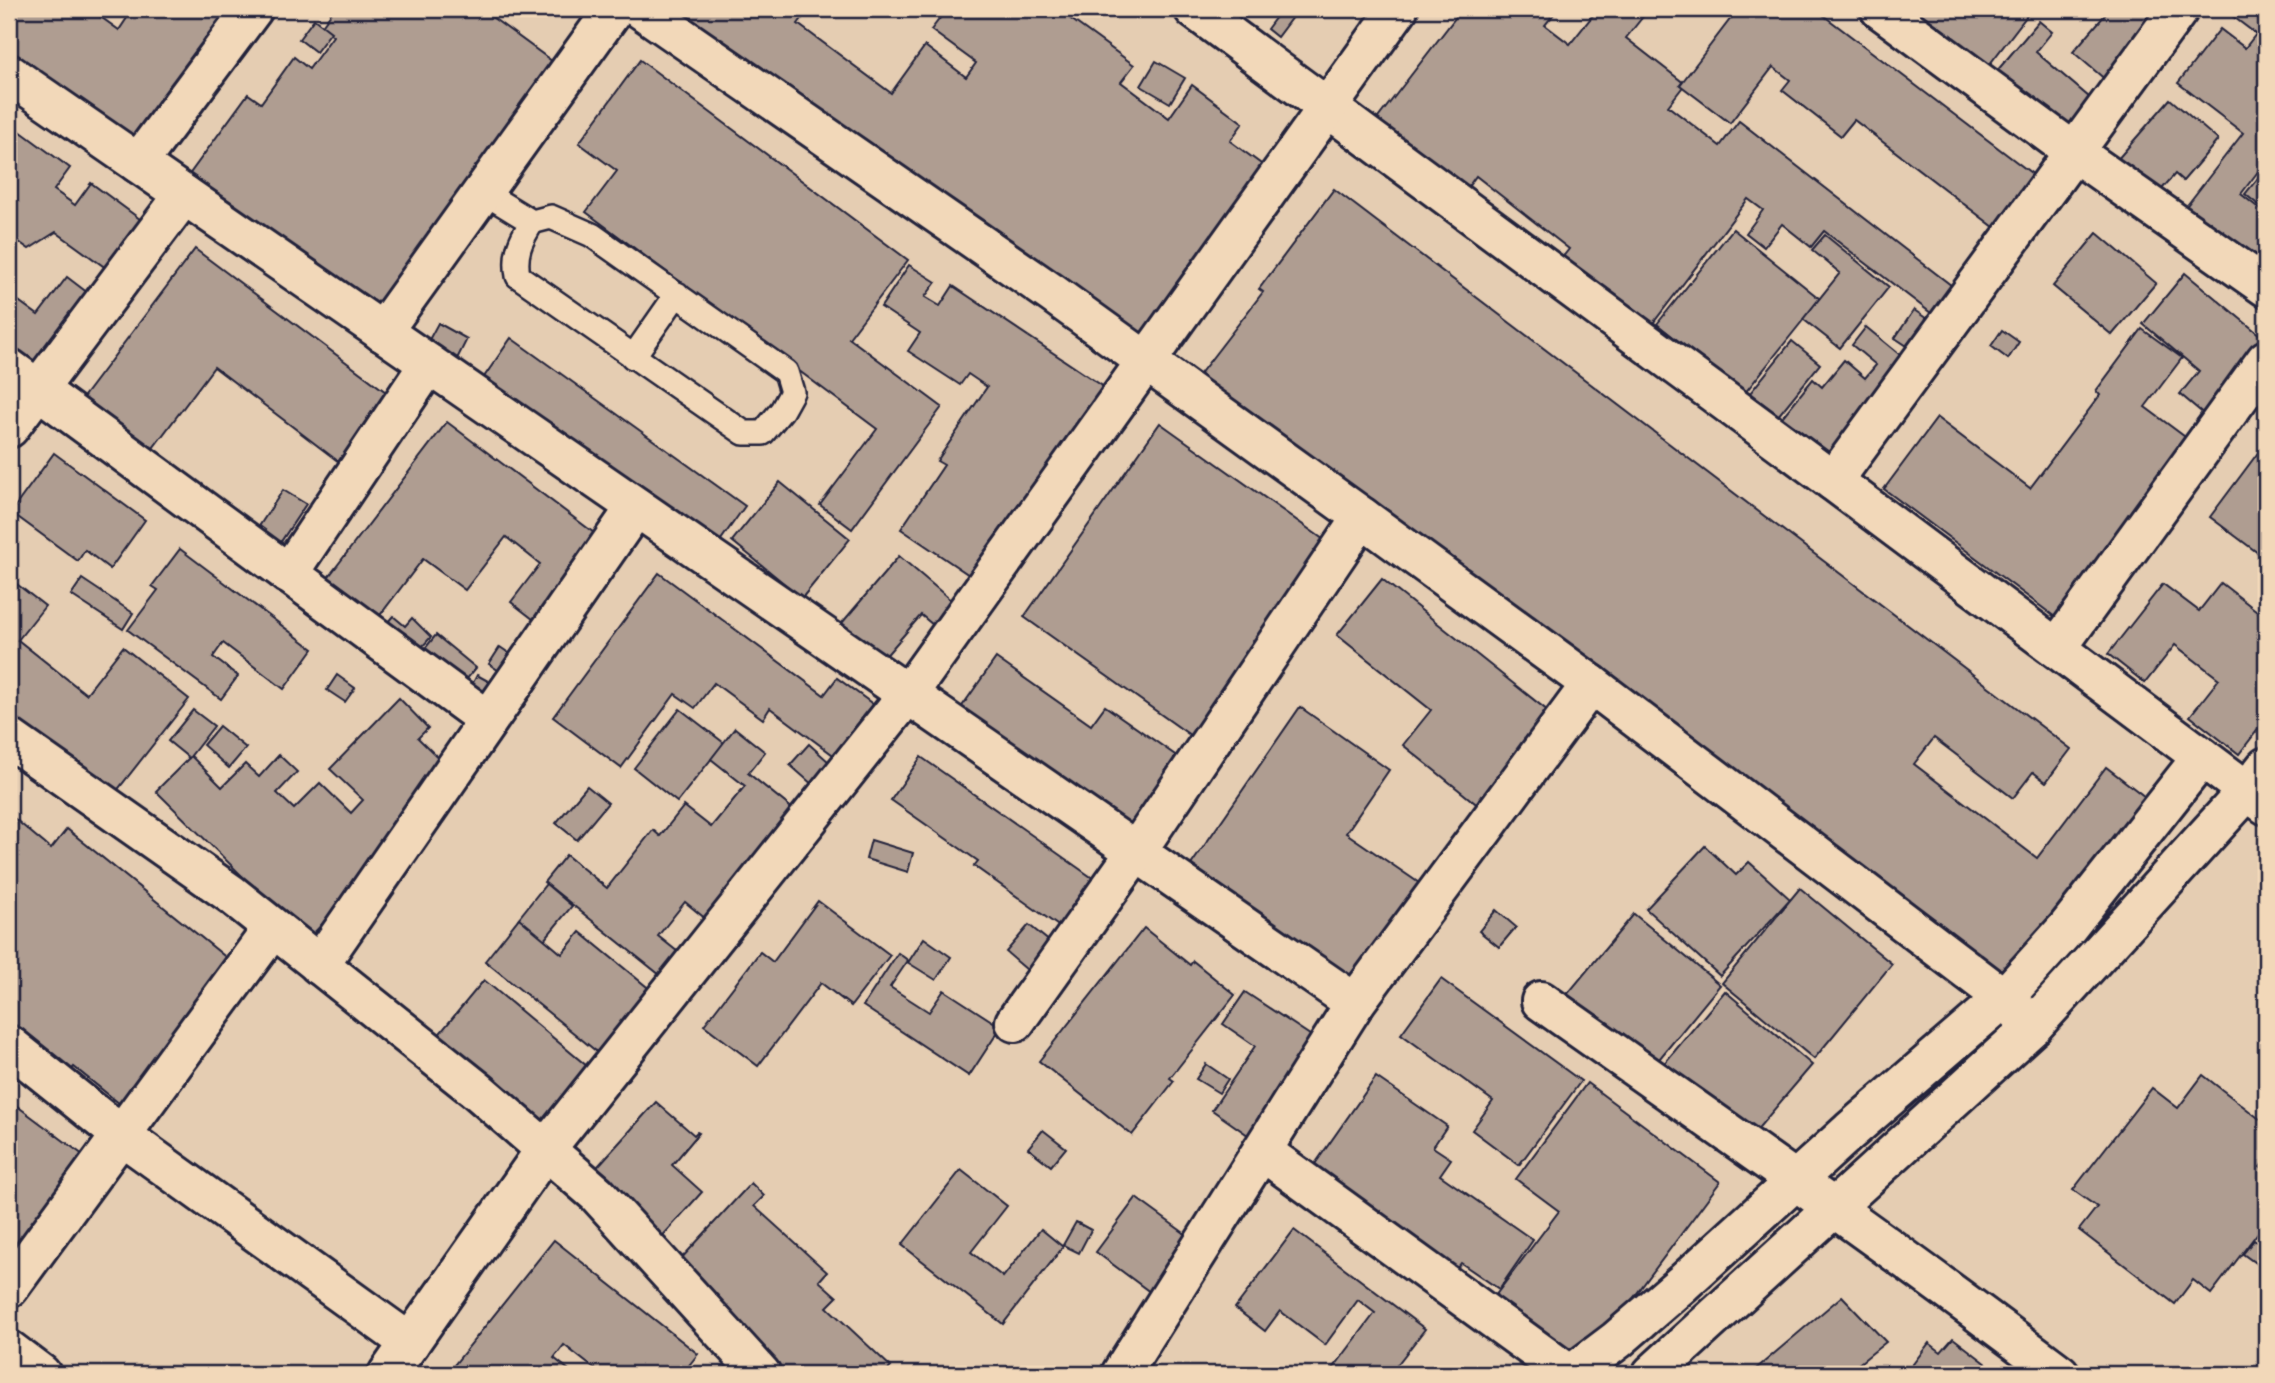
<svg xmlns="http://www.w3.org/2000/svg" width="2275" height="1383" font-family="Caveat,sans-serif">
<rect width="100%" height="100%" fill="#e5cdb2"/>
<filter id="ink" filterUnits="userSpaceOnUse"><feTurbulence type="fractalNoise" baseFrequency=".0143" numOctaves="2"/><feDisplacementMap in="SourceGraphic" scale="14" xChannelSelector="R" yChannelSelector="G"/><feConvolveMatrix kernelMatrix="1 2 1 2 8 2 1 2 1" color-interpolation-filters="sRGB"/></filter>
<g filter="url(#ink)">
<g fill="#af9d91" stroke="#22223b" stroke-width="2">
<polygon points="9,9 103,9 98,15 119,30 133,9 236,9 149,158 9,65"/>
<polygon points="334,9 481,9 560,67 376,318 183,183 248,94 261,103 294,57 309,69 333,36 321,27"/>
<polygon points="668,9 809,9 798,24 891,93 925,46 966,77 976,63 931,30 947,9 1057,9 1134,65 1121,82 1169,118 1192,85 1243,123 1230,141 1272,172 1136,356"/>
<polygon points="1279,9 1298,9 1277,37 1267,29 1281,10"/>
<polygon points="1462,9 1558,9 1545,25 1570,44 1598,9 1649,9 1626,38 1685,84 1668,106 1720,146 1739,121 1965,296 1944,323 1824,231 1811,247 1782,224 1764,247 1746,233 1763,210 1748,199 1647,331 1558,263 1569,249 1476,176 1465,191 1375,122"/>
<polygon points="1738,9 1815,9 2047,185 2007,237 1854,120 1841,136 1782,90 1790,80 1773,67 1730,123 1680,85"/>
<polygon points="1889,9 2032,9 1979,78"/>
<polygon points="2110,9 2176,9 2114,87 2073,52"/>
<polygon points="2229,9 2266,9 2266,161 2241,194 2266,214 2266,284 2178,217 2243,133 2178,83 2220,29 2245,48 2256,34 2227,12"/>
<polygon points="314,19 331,32 316,52 299,39"/>
<polygon points="2039,21 2052,32 2036,52 2103,109 2072,147 1991,78"/>
<polygon points="640,60 908,260 849,338 942,407 852,529 820,505 877,429 586,212 617,171 579,143"/>
<polygon points="1156,61 1185,78 1170,103 1141,86"/>
<polygon points="2170,99 2218,140 2183,181 2175,174 2150,203 2110,168"/>
<polygon points="9,123 70,168 54,190 75,205 91,183 152,228 117,276 56,232 29,249 16,240 9,250"/>
<polygon points="2266,168 2266,211 2245,194"/>
<polygon points="1334,189 2071,749 2046,782 2033,772 2013,798 1934,738 1914,764 2037,858 2106,767 2149,800 2008,987 1196,379 1263,292 1259,289"/>
<polygon points="1733,229 1820,299 1744,394 1657,324"/>
<polygon points="2097,233 2156,283 2112,335 2053,286"/>
<polygon points="1825,235 1889,287 1840,348 1803,319 1840,273 1812,250"/>
<polygon points="195,249 398,401 347,468 214,367 141,464 72,412"/>
<polygon points="909,265 936,282 925,297 940,306 953,286 1113,393 981,583 901,529 944,465 937,461 987,387 968,374 960,385 908,351 920,333 881,307"/>
<polygon points="2185,273 2266,340 2266,365 2217,425 2180,394 2199,371 2143,324"/>
<polygon points="67,277 101,303 41,386 9,363 9,294 38,315"/>
<polygon points="1914,310 1939,327 1921,355 1895,338"/>
<polygon points="438,323 467,339 454,365 424,349"/>
<polygon points="1866,327 1905,359 1835,468 1778,422 1813,379 1822,387 1844,360 1865,378 1876,365 1852,345"/>
<polygon points="2142,329 2182,358 2145,407 2204,451 2071,629 1884,489 1937,418 2030,488 2100,395 2096,391"/>
<polygon points="2002,330 2019,342 2008,359 1991,346"/>
<polygon points="511,338 745,506 718,544 484,377"/>
<polygon points="1792,341 1820,364 1778,416 1750,393"/>
<polygon points="447,422 606,542 542,626 511,602 540,564 506,537 465,590 423,559 371,627 320,588"/>
<polygon points="1160,423 1341,552 1204,745 1024,617"/>
<polygon points="2266,442 2266,559 2210,517"/>
<polygon points="54,453 145,520 110,569 85,550 78,561 11,512"/>
<polygon points="780,482 850,539 802,598 732,541"/>
<polygon points="283,490 306,504 278,546 256,531"/>
<polygon points="180,549 313,649 284,689 223,643 213,657 238,676 221,699 128,630 158,590 152,586"/>
<polygon points="899,556 959,607 939,630 921,615 884,658 842,623"/>
<polygon points="659,573 824,695 837,678 874,705 836,757 770,708 763,719 714,683 695,708 675,694 621,768 553,717"/>
<polygon points="9,578 45,606 18,640 86,694 123,647 189,699 108,802 9,724"/>
<polygon points="82,579 133,613 123,629 71,595"/>
<polygon points="1382,579 1563,723 1490,815 1403,745 1431,710 1337,635"/>
<polygon points="2221,583 2266,618 2266,680 2263,685 2266,688 2266,719 2239,754 2190,716 2219,679 2175,645 2145,683 2108,654 2163,584 2199,611"/>
<polygon points="393,616 405,626 412,618 431,637 411,659 381,630"/>
<polygon points="436,635 476,668 452,697 412,664"/>
<polygon points="500,647 519,660 508,677 489,664"/>
<polygon points="996,658 1091,725 1105,706 1198,771 1147,844 958,712"/>
<polygon points="337,675 355,688 345,702 327,690"/>
<polygon points="477,675 497,686 487,705 467,694"/>
<polygon points="399,698 428,728 418,738 461,780 307,940 156,791 191,756 222,787 245,764 259,777 279,755 297,772 277,793 294,809 320,783 351,813 363,800 330,769"/>
<polygon points="1300,707 1389,770 1346,833 1441,898 1367,1005 1182,878"/>
<polygon points="680,709 724,743 677,802 634,768"/>
<polygon points="193,710 214,726 189,758 168,741"/>
<polygon points="219,726 246,748 229,768 203,745"/>
<polygon points="735,728 765,752 748,773 800,815 712,924 685,902 658,936 683,956 665,979 544,882 566,855 607,888 653,830 660,836 684,806 711,827 745,786 711,759"/>
<polygon points="809,744 839,771 821,792 790,765"/>
<polygon points="921,757 1101,884 1067,932 974,866 978,861 891,800"/>
<polygon points="587,786 608,803 577,840 556,823"/>
<polygon points="9,814 51,849 67,829 239,968 125,1108 74,1067 55,1089 9,1051"/>
<polygon points="871,840 913,853 908,872 866,859"/>
<polygon points="1705,846 1736,875 1749,862 1790,899 1720,976 1646,909"/>
<polygon points="546,884 572,906 544,940 518,919"/>
<polygon points="1800,888 1892,964 1814,1059 1722,983"/>
<polygon points="818,901 890,955 851,1006 821,983 758,1066 704,1025 760,952 773,962"/>
<polygon points="1496,910 1516,927 1499,947 1479,931"/>
<polygon points="1634,914 1720,985 1646,1075 1560,1003"/>
<polygon points="519,918 562,954 580,932 658,996 607,1060 485,961"/>
<polygon points="1029,925 1056,947 1033,975 1006,952"/>
<polygon points="1144,928 1190,965 1193,961 1235,995 1170,1078 1174,1081 1132,1135 1039,1061"/>
<polygon points="924,938 951,957 936,980 907,962 890,987 929,1012 944,990 1001,1027 969,1076 863,1006 898,953 909,961"/>
<polygon points="1441,979 1581,1081 1519,1165 1472,1130 1493,1101 1401,1034"/>
<polygon points="484,980 600,1077 547,1141 431,1044"/>
<polygon points="1725,991 1812,1065 1743,1146 1657,1072"/>
<polygon points="1245,992 1334,1051 1268,1149 1212,1110 1255,1046 1223,1024"/>
<polygon points="1206,1064 1228,1079 1219,1093 1196,1079"/>
<polygon points="2203,1075 2266,1124 2266,1159 2260,1167 2266,1172 2266,1222 2211,1294 2193,1280 2175,1304 2079,1230 2097,1207 2073,1190 2152,1088 2178,1108"/>
<polygon points="1376,1077 1447,1126 1433,1147 1451,1159 1440,1175 1533,1240 1499,1289 1461,1263 1452,1275 1308,1174"/>
<polygon points="1587,1083 1720,1182 1582,1367 1492,1300 1559,1211 1516,1179"/>
<polygon points="9,1100 95,1164 9,1280"/>
<polygon points="656,1102 694,1135 697,1132 699,1133 672,1165 702,1192 650,1250 580,1186"/>
<polygon points="1043,1130 1066,1148 1051,1166 1028,1148"/>
<polygon points="961,1170 1007,1206 971,1252 1003,1277 1041,1229 1063,1247 1003,1324 902,1245"/>
<polygon points="751,1183 764,1196 754,1206 827,1272 819,1281 837,1297 827,1307 891,1367 884,1374 772,1374 666,1275"/>
<polygon points="1136,1198 1202,1246 1162,1301 1096,1252"/>
<polygon points="1076,1222 1091,1230 1079,1253 1063,1245"/>
<polygon points="1294,1230 1425,1329 1390,1374 1329,1374 1375,1313 1358,1300 1325,1345 1280,1311 1265,1331 1235,1308"/>
<polygon points="554,1240 698,1354 682,1374 601,1374 564,1345 554,1358 574,1374 447,1374"/>
<polygon points="2254,1240 2266,1250 2266,1260 2261,1267 2243,1254"/>
<polygon points="1842,1296 1886,1342 1846,1374 1750,1374"/>
<polygon points="1953,1338 2000,1374 1917,1374 1910,1368 1929,1343 1941,1352"/>
</g>
<g fill="none" stroke-linecap="round" stroke-linejoin="round">
<defs>
<g id="service">
<path d="M483,192L532,222L551,217L592,235L786,372L792,392L782,410L763,433H744L518,276C514,254 520,241 532,222"/>
<polyline points="633,357 677,294"/>
</g>
<g id="minor">
<polyline points="641,9 1053,294 1362,517 1591,684 2004,998 2033,1026"/>
<polyline points="1194,9 1833,481 2266,805"/>
<polyline points="1880,9 2074,152 2266,287"/>
<polyline points="9,74 1355,1003"/>
<polyline points="138,163 253,9"/>
<polyline points="382,332 614,9"/>
<polyline points="9,368 488,720"/>
<polyline points="9,428 184,195"/>
<polyline points="1833,481 2179,9"/>
<polyline points="288,574 429,364"/>
<polyline points="2057,648 2266,360"/>
<polyline points="9,738 231,894 478,1091 597,1194 761,1374"/>
<polyline points="319,965 636,507"/>
<path d="M1541,1001C1715,1124 1890,1245 2060,1374"/>
<polyline points="1015,1022 1136,852 1362,517"/>
<polyline points="9,1045 121,1135 410,1343"/>
<polyline points="1262,1151 1569,1374"/>
<polyline points="9,1288 273,928"/>
<polyline points="9,1350 41,1374"/>
<polyline points="388,1374 545,1150 908,694 1398,9"/>
<polyline points="1121,1374 1355,1003 1591,684"/>
<polyline points="1572,1374 1617,1340 1683,1283 1850,1131 2004,998 2067,928 2202,757"/>
<polyline points="1652,1374 2033,1026 2247,791 2266,767"/>
</g>
</defs>
<use href="#service" stroke="#22223b" stroke-width="28"/>
<use href="#minor" stroke="#22223b" stroke-width="44"/>
<use href="#service" stroke="#f2d8b9" stroke-width="23"/>
<use href="#minor" stroke="#f2d8b9" stroke-width="38"/>
</g>
</g>
<rect width="2275" height="1383" fill="none" stroke="#f2d8b9" stroke-width="35"/>
<rect x="18" y="18" width="2240" height="1348" fill="none" stroke="#22223b" stroke-width="2.5" filter="url(#ink)"/>
</svg>
